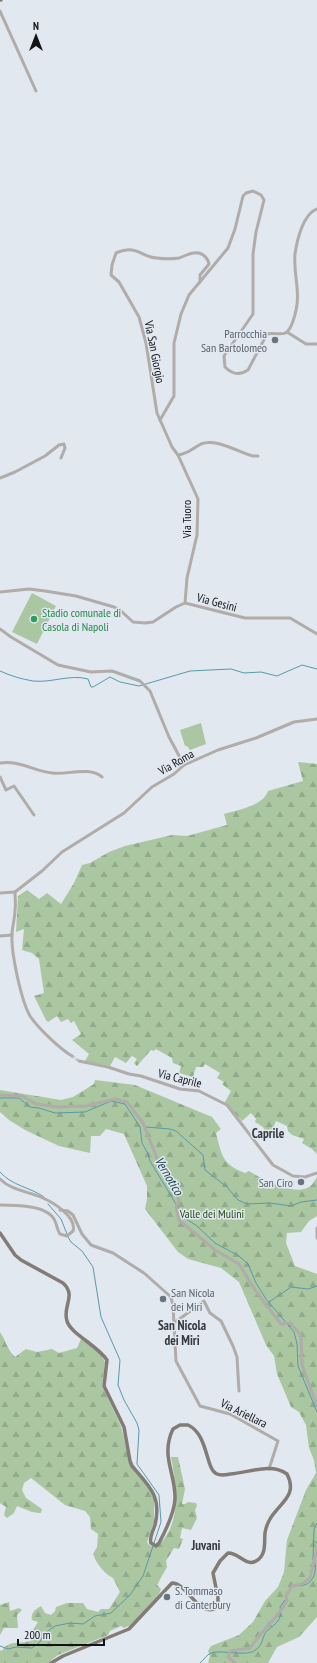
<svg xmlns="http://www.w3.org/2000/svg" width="317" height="1663" font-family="'PT Sans Narrow',sans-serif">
<defs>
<pattern id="forest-firs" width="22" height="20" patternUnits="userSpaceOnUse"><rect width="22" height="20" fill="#aac7a1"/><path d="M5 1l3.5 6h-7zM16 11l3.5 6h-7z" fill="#91aa8a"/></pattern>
</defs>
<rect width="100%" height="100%" fill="#e1e8f0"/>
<g fill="#aac7a1">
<polygon points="32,593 56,606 37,644 12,632"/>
<polygon points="201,723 206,744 190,750 187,746 185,746 180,730"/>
</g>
<g fill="url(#forest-firs)">
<path d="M298,762L317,764V1154L312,1149L302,1143L304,1139L292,1135L288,1131L287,1126L276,1121L269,1137L263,1127L255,1122L256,1119L251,1113L242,1121L225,1102L231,1091L222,1084L224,1082L217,1078L220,1073L205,1064L203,1067H196L193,1077L179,1073L181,1066L173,1063L172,1058L156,1049L154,1051L151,1050L137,1066L134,1063L137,1059L132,1056L126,1063L115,1057L110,1066L85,1061L89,1054L72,1040L81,1034L74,1021L71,1023L68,1019L61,1022L57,1016L48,1022L46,1020L34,996L44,993L39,959L32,953L22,950L24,929L16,932L18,896L27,890L39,899L47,893L61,904L74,883L82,865L90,863L109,852L125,846L172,835L187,836L227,825L224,814C238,810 263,806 268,791L303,781Z"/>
<path d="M95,1080L135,1085L212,1117L221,1129L216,1133C222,1156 222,1164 245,1173L249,1171C263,1180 294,1196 309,1187C312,1186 315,1180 317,1177V1216L309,1221L301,1232L287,1233L286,1243L295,1266L317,1274V1617L299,1637L277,1647L268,1663H208L210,1656L208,1651L211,1646L239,1635L253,1622L265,1601L278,1587L284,1572L287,1540L306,1490L316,1473L314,1460L309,1448L306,1425L299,1412L291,1407L277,1374L274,1356L266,1345L239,1282L221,1268L188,1259L178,1252L145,1209L147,1199V1186L124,1134L106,1129L100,1136H91L90,1153L59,1146L25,1130L9,1120L0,1112V1090L61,1100L73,1097L94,1084Z"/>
<path d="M0,1332C6,1341 7,1349 15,1357L26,1349L37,1352L52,1349L59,1353L77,1348L81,1339L98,1351L103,1358L105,1362L102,1386L121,1426L130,1464L151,1491L154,1498V1522L147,1542L149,1545L156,1547C183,1525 176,1486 171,1457H178L185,1489L182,1504H185L188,1502L196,1503L197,1506L195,1510L197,1518L191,1530L182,1528L180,1538L183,1539L179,1549L174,1548L166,1561L167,1567L157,1585L161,1589L159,1594L131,1625L124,1628L121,1626L110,1631L108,1635L58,1655L48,1663H0V1640V1650L2,1651C9,1638 23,1646 34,1639L36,1635L33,1630L38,1622L32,1620C30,1613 36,1609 41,1606L45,1613L51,1615L55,1611L56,1607L67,1603H83L87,1609L98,1612L101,1609H109L120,1592L113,1578C104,1573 97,1565 93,1554L97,1547L98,1534L91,1529L90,1517L85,1511L65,1505L31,1478L24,1483L22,1490L26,1498L42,1509L41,1513L32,1512L17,1506L14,1513L7,1518L4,1515L6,1507L0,1503Z"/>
<polygon points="9,1602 10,1611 19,1608 22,1610 17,1615 18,1628 4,1628 0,1635 0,1605"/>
</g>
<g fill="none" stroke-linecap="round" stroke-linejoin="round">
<g stroke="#5a99a8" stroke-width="1">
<path d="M0,671C11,676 21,679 33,681C52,683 70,674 88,679L91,687H93L110,677L120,682L139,686L190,671L231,669L244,673L261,672L277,676L302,665L317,669"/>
<polyline points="0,1098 19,1098 30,1107 39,1108 55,1113 85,1112 111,1101 125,1104 140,1127 142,1143 148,1154 150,1161 176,1204"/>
<polyline points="146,1127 170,1129 176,1131 203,1155 205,1170 227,1187 238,1200 247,1204 270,1203 291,1206 301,1202 317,1200"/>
<path d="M0,1172C12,1186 30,1187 44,1197"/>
<polyline points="48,1204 61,1219 67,1234"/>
<polyline points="178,1207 185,1218 197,1226 215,1243 239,1256 248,1264 256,1283 266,1299 294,1332 297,1344 298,1366 317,1412"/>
<polyline points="269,1302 291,1287 308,1289 317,1286"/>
<polyline points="313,1541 317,1543"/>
<polyline points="313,1560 314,1529 317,1523"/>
<path d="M300,1586C312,1585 317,1574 315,1563"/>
<polyline points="0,1646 8,1649 16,1647 32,1648 40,1642 44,1634 55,1626 70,1623 83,1624 95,1616 111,1613 130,1595 143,1576 161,1522 159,1495 137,1464 139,1430 137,1423 124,1400 118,1385 120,1360 101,1317 93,1267 82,1251 71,1242 68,1237"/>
<path d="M200,1663C204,1660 206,1655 211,1653C223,1649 248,1658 257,1649C264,1642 262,1636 267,1631C276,1623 283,1620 280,1607L285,1600"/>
</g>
<polyline stroke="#c2c8cf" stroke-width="3" stroke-dasharray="3 1.5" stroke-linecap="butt" points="72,1056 79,1061"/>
<g stroke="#b0aca9" stroke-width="3">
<polyline points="0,11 36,91"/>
<polyline points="287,332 306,344 317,344"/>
<path d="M160,420L174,396V343L181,314L189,295L228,248L235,229L243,196L246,193L253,191L261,195L264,200L256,232L253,254V314L224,356L225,367C232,374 239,376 248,370L267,334C273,332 283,336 287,332C290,329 292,324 293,321C303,293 293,280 295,254C297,240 303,214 317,209"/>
<path d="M178,455C188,454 193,448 201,444C216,438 238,452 253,456H258"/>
<polyline points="0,478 15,472 45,456 59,445 64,444 65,448 61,458"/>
<polyline points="0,592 29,589 45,591 76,596 114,607 120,610 133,622 145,623 153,622 176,607 185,603 245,618 290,618 317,634"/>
<path d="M185,603L187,578L197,535L198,499L178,455L172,447L157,413L146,343L139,317L119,282L111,275L112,265L116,253C138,244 140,257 157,258C164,259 173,259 179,258C186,256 191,251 199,253C205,255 208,259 209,264L200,275V282"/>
<polyline points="0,629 11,637 58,665 91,672 112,671 140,681 150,691 169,737 184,765"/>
<path d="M0,763C19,760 34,771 52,773C68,775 89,766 102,777"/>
<polyline points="0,777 6,790 14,786 34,815"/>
<polyline points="15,892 42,871 62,852 124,813 152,787 174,774 184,765 218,750 256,738 294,722 317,719"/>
<path d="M15,892C15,898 16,904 15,910C15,918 12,927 12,935C11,953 21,1000 30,1016C38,1028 60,1049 72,1056"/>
<polyline points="0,893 15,892"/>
<polyline points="0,936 12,935"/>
<polyline points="79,1061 108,1067 129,1074 141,1076 180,1089 199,1091 227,1105 273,1165 293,1176 305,1177 317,1173"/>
<polyline points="0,1095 22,1096 36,1104 58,1107 86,1106 115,1099 127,1102 143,1123 160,1166 179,1200 176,1207 179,1220 215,1250 239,1264 257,1293 281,1324 290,1323 301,1335 302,1365 317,1406"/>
<path d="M0,1179C12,1191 28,1191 43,1198C54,1203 77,1217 73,1231L67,1236L60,1234C57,1230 57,1224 54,1219C46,1205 14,1205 0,1205"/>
<polyline points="60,1210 68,1211 73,1215 82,1234 91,1245 113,1253 144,1273 171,1297 173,1306 176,1361 200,1406 230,1414 278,1441 269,1469"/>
<polyline points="317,1228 317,1238"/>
<polyline points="174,1323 204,1301 210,1313 221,1321 233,1346 237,1357 239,1391"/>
<path d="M235,1663L228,1657L230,1651L250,1648C261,1631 278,1618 287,1601L286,1596L292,1586L302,1584L310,1578L317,1548"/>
</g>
<g stroke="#827b76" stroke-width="3.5">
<polyline points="0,0 1,0"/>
<path d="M0,1233L15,1255L21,1260L63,1283C77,1296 62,1306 67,1321C70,1333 98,1346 107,1360L104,1386L124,1427L130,1461L132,1466C149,1486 162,1496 155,1525C153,1531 149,1538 151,1543L156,1546L159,1543C166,1530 174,1514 175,1499C176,1474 160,1456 173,1429L180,1425H188C209,1435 205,1469 217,1474C221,1476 225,1475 230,1474C248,1473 271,1462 287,1474C301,1501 269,1505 265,1533C264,1542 267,1555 256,1561C246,1567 238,1552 228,1553L220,1561L213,1573L218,1598V1607C199,1620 188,1583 172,1583L129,1629L63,1656L51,1663"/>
</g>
</g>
<g fill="#6b7280" stroke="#e1e8f0" stroke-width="1.5">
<circle cx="275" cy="340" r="4"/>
<circle cx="301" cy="1182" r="4"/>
<circle cx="163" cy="1299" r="4"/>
<circle cx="167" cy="1597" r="4"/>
</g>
<circle fill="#2e9e5b" stroke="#e1e8f0" stroke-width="1.5" cx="34" cy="619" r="4"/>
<g text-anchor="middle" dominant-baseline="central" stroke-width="3" stroke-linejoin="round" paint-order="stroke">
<g font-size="12" fill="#5b616d" stroke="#e1e8f0" text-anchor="end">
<text x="267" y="333">Parrocchia<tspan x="267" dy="14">San Bartolomeo</tspan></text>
<text x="293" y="1182">San Ciro</text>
<text x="171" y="1292" text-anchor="start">San Nicola<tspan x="171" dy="14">dei Miri</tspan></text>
<text x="175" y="1590" text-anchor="start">S. Tommaso<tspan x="175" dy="14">di Canterbury</tspan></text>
</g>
<g font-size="12" fill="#111316" stroke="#e1e8f0">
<text transform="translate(155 352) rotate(79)">Via San Giorgio</text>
<text transform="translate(186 519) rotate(-90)">Via Tuoro</text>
<text transform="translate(217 602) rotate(15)">Via Gesini</text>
<text transform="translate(176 762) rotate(-30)">Via Roma</text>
<text transform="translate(180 1078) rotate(14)">Via Caprile</text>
<text transform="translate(244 1413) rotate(26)">Via Ariellara</text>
</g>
<g font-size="12" fill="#27864d" stroke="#e1e8f0" text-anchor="start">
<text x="42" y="612">Stadio comunale di<tspan x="42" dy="14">Casola di Napoli</tspan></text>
</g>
<g font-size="12" fill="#224910" stroke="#e1e8f0">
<text x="212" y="1213">Valle dei Mulini</text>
</g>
<g font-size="13" font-weight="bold" fill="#353a41" stroke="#e1e8f0">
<text x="268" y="1133">Caprile</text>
<text x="182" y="1325">San Nicola<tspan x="182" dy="15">dei Miri</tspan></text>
<text x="206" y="1545">Juvani</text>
</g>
<g font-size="13" font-style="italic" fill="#18424b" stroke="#e1e8f0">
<text transform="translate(169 1176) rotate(59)">Vernotico</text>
</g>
</g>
<g transform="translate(36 36)" stroke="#e1e8f0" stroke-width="3" paint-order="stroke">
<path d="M0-3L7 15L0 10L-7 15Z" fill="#111316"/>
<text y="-6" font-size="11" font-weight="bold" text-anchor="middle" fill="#111316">N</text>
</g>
<path d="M18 1639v6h86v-6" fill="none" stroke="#111316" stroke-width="2"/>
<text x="24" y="1639" font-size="12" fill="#111316" stroke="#e1e8f0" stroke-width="3" paint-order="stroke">200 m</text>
</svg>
